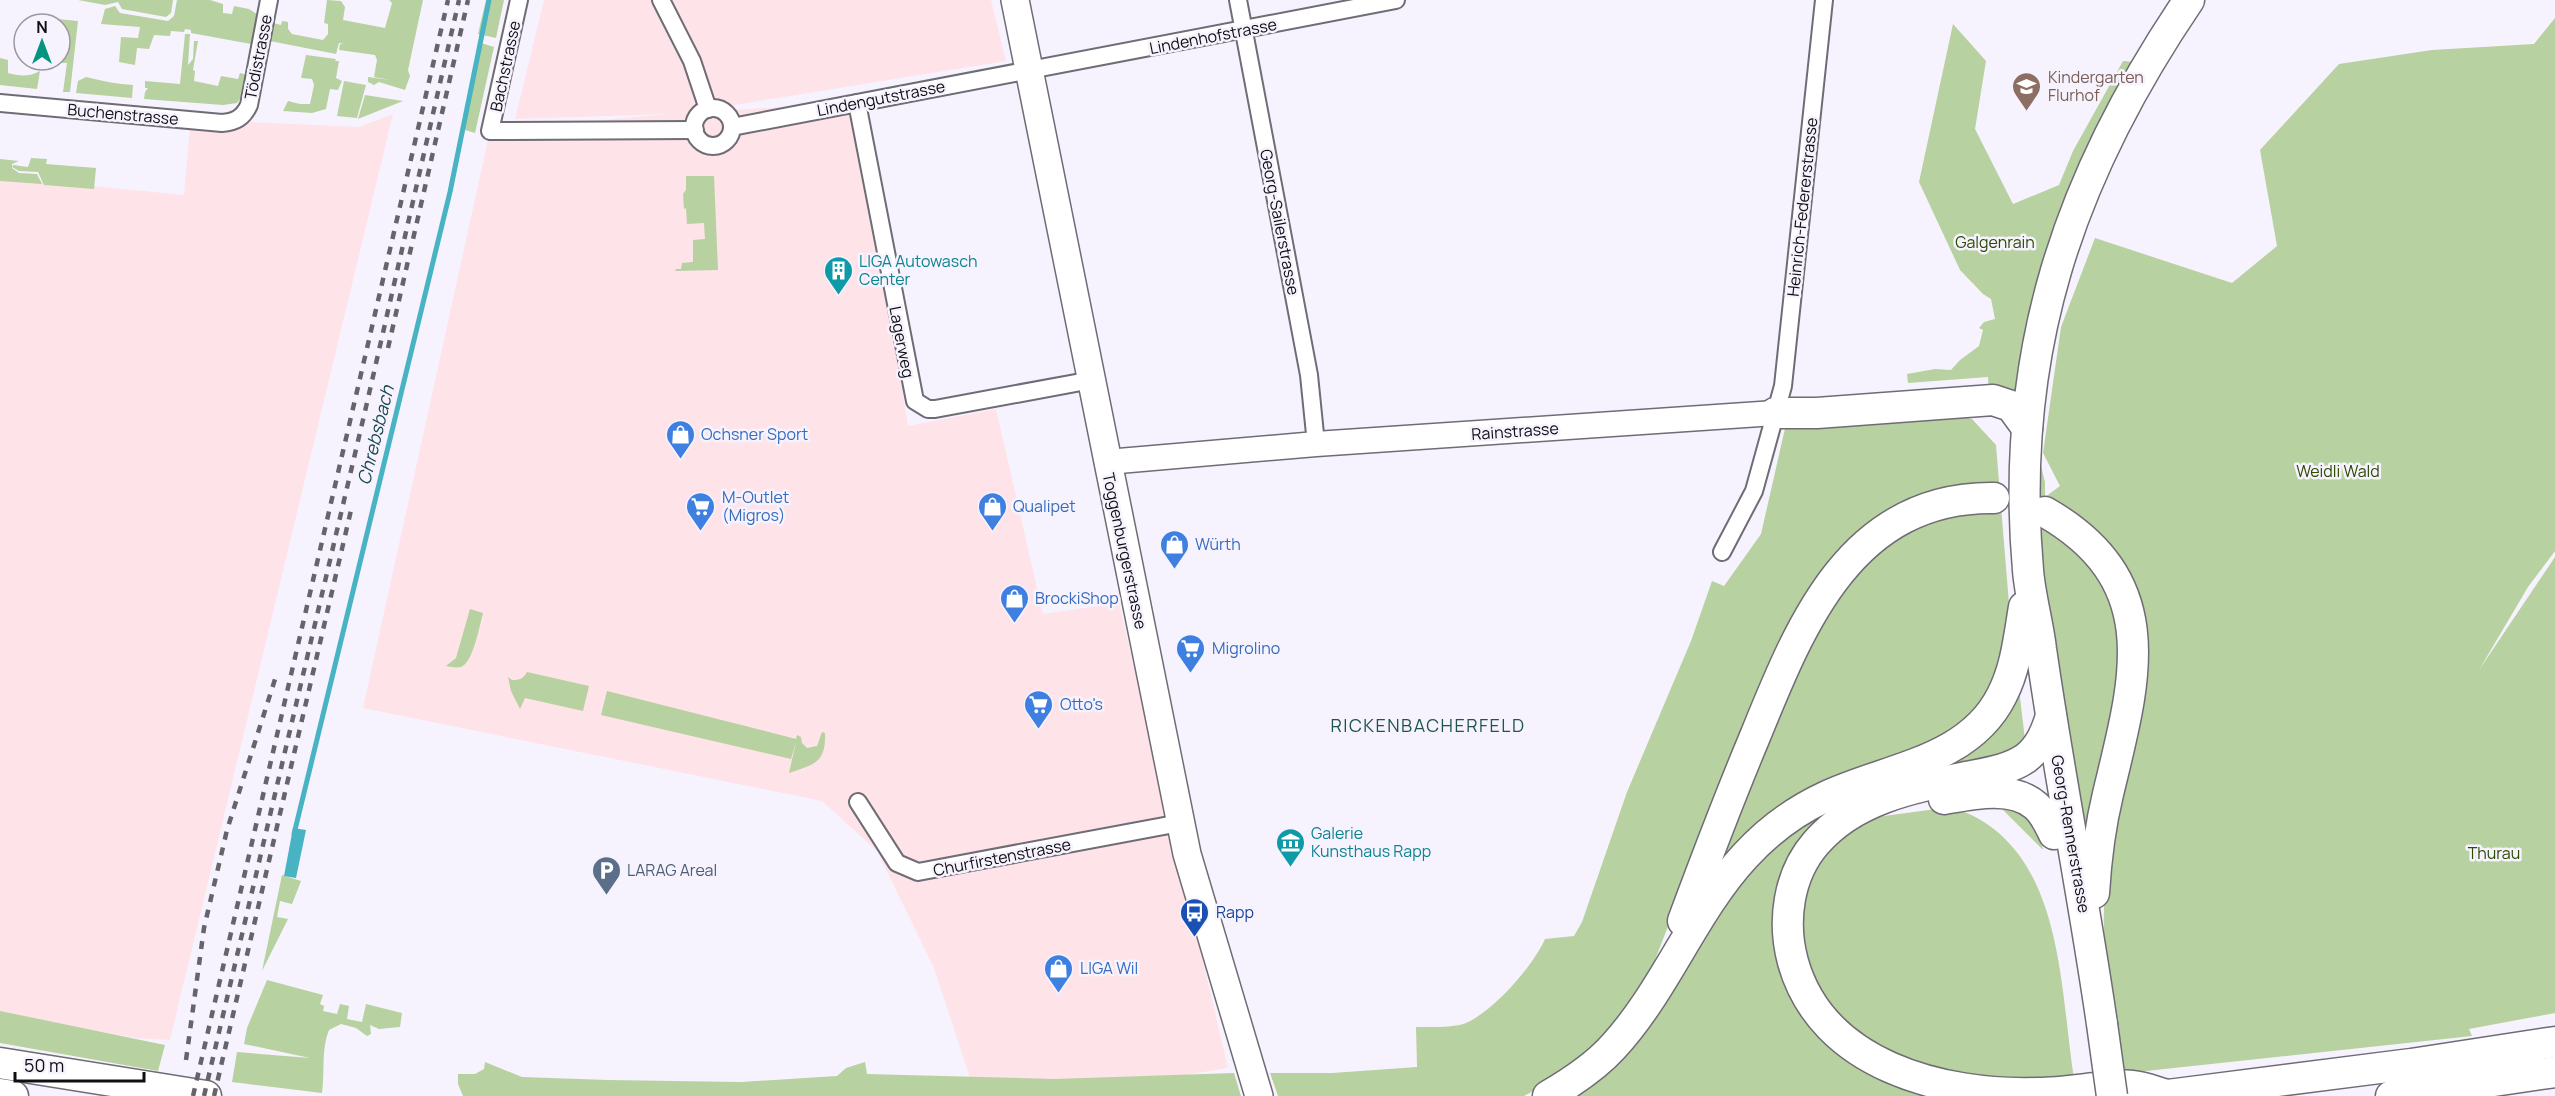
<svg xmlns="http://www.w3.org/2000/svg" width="2555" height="1096" font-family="Manrope,sans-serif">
<rect width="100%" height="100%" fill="#f7f3fe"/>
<g fill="#fee3e8">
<polygon points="544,0 991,0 1006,61 691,112 857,103 908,426 996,409 1043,614 1119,603 1228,1068 1055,1096 970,1078 934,968 877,851 822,801 363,708 490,131 668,114 515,119"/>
<polygon points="393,114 170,1040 136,1038 0,1013 0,177 184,195 190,127 251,122 359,127"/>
</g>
<g fill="#b7d1a0">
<polygon points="78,0 173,0 171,13 166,17 122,9 118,2 105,5"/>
<polygon points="177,0 210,0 223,4 223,13 232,14 234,6 249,9 257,14 251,44 191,33 191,30 185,29 184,32 171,31 170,36 154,35 149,49 137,48 135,65 119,62 121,37 138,38 140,27 101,24 105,9 115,6 120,13 168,21 174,16"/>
<polygon points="327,0 341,1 345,7 343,20 385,28 392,3 389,0 423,0 408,70 410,76 405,90 379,82 374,85 368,82 368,77 391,80 374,77 377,60 375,55 339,50 340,44 344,44 339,43 336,54 270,41 273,23 281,25 282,21 288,22 288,29 292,34 323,40 328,34 328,24 324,23"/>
<polygon points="486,0 504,0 496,38 478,34"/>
<polygon points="36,17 78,21 70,92 63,92 67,63 60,63 66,26 35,21"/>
<path d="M2555,18V551L2528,587L2479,670L2555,557V1013L2469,1029L2472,1036L2118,1074C2107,1010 2101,944 2105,879C2108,848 2116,819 2122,789C2146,688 2170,590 2077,516C2068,509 2056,504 2045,498V518C2159,575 2127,688 2103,786C2096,817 2091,849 2088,881C2083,867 2084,850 2081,836C2076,816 2069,797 2066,778C2048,672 2036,565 2039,458L2045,482V497L2060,486L2043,453L2061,327L2095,238L2232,283L2277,246L2260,150L2339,64L2432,50L2534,44Z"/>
<path d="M1953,24L1986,61L1975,129L2013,204L2059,185L2073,151L2123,61L2136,62C2075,172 2029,269 2017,397L1989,393L1988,377L1908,383L1907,374L1935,369L1951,370L1960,360L1979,346L1983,330L1979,328L1984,322L1995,319L1991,299L1983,294L1960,270L1919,182Z"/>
<polygon points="185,34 190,34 188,65 193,59 194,41 198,41 193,70 195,71 194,81 218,86 221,76 238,79 240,73 247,75 242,96 237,103 223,105 144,99 145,92 148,88 145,88 145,81 180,84"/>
<polygon points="481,43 494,47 475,133 462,129"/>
<polygon points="306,55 336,59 335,61 339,61 336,78 342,81 338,90 330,89 326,109 312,113 283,111 288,101 300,104 310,104 314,85 312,79 301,78"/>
<path d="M0,58L8,60V73C20,76 29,77 40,71L37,89L0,85Z"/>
<path d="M86,77C102,81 117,84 133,85L132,98L76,93L78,81Z"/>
<polygon points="344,81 366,85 357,118 337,116"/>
<polygon points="365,95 403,101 358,119"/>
<polygon points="31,158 47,159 46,164 96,168 94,189 44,185 38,172 19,171 12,167 13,165 28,167"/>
<polygon points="0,159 19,161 12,164 12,168 19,173 37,174 42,184 0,181"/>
<polygon points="686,176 714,176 718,270 675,271 676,269 681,269 682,263 693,262 693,240 705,239 704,223 687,224 686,208 684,209 683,194 686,190"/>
<path d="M1947,413L1972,419L1996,445L2009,604L2007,644L2002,672L1971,721L1882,766L1702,889L1860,535L1678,901L1651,970L1618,1023L1566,1073L1524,1096H1278L1270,1073H1332L1417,1067L1416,1027C1430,1027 1453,1028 1466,1023C1494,1011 1533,966 1545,939L1574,936L1582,922L1627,792L1691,641L1712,581L1724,586L1761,534L1786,424Z"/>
<path d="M470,609L483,613C480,624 473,663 461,667C457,668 451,667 446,666L456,658Z"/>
<path d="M527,672L589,686L583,711L525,698L520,709L511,691L508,677L512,680C520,680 523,679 527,672Z"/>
<polygon points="2019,689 2026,748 1807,835 1788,976 1939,1096 1564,1096 1754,858 1840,799"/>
<path d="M607,691L796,739L797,735L801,737L802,743L807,748L817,746L822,732L825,733C826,763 815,764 789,773L796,742L791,759L601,715Z"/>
<path d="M1997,804C2025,814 2036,819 2043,850Z"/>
<path d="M1951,807C2064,842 2059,983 2074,1079L1957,1078L1881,1051L1835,1019L1809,979L1797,906L1823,849L1869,818Z"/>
<polygon points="282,875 301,881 292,904 280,901 277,917 288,919 262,971"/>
<path d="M267,980L323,995L320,1004L324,1006L323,1011L337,1014L340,1004L349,1006L347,1019L362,1022L366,1004L402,1013L400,1027L379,1029L370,1025L371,1034L367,1036L356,1028L341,1024L329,1030C321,1049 325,1071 322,1093L232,1082L237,1052L310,1058L244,1044L247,1028Z"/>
<polygon points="0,1011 165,1045 158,1071 0,1043"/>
<polygon points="485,1062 522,1077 608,1080 741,1082 837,1076 846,1068 865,1062 867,1074 1055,1079 1234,1073 1241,1096 463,1096 458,1084 458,1074 475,1074 484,1069"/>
</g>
<polygon fill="#47b3c3" points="293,828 306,830 296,878 284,876"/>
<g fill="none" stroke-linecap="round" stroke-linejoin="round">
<polyline stroke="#47b3c3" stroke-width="5" points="294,834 450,192 489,0"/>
<defs>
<g id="street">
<polyline points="519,0 490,131 695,130"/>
<polyline points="661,0 692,61 708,109"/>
<polyline points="1238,0 1309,375 1316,444"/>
<path d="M0,103L222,123C235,122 243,118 249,105L269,0"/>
<polyline points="857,103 915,401 928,409 935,409 1092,380"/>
<circle cx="713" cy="127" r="19"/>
<polyline points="732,127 1396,0"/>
<polyline points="1722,552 1754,491 1783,386 1824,0"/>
<polyline points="858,802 897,863 918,872 1180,823"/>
</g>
<polyline id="secondary" points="1107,462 1316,444 1775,413"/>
<polyline id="primary" points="1015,0 1187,854 1259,1096"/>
<g id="highway">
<polyline points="1775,413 1817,413 1993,400 2011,406 2027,428"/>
<path d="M2045,512C2167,582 2135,681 2108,794C2100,827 2096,860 2094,893"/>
<path d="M2051,716C2046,732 2040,747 2026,758C2009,770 1986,773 1966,777C1911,788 1854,799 1816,843C1788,875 1782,922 1793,962C1822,1066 1943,1096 2037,1093C2060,1093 2083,1089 2105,1087C2113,1087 2124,1084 2132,1086C2144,1087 2156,1092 2167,1095"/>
<path d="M1944,799C1972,794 2013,785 2036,806C2045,814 2049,824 2054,834"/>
<path d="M1683,921C1706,859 1730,796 1756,734C1801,623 1852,496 1994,498"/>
<path d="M2102,1024C2084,899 2059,775 2041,649C2038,623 2030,596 2028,570C2009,354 2068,178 2189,0"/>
<polyline points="0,1063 206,1096"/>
<polyline points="0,1094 13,1096"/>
<path d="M1548,1096C1572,1082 1595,1067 1613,1047C1665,991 1693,912 1745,856C1768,831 1795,811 1825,797C1886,768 1969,762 2002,695C2016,668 2019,637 2024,607"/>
<polyline points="2160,1096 2411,1064 2555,1042"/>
<polyline points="2391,1096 2555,1072"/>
</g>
</defs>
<use href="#street" stroke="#6f6c75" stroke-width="20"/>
<use href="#secondary" stroke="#6f6c75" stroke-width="27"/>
<use href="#primary" stroke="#6f6c75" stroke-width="30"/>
<use href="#highway" stroke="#6f6c75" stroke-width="33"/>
<use href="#street" stroke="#fff" stroke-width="16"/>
<use href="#secondary" stroke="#fff" stroke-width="24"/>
<use href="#primary" stroke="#fff" stroke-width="27"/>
<use href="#highway" stroke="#fff" stroke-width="30"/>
<g stroke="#66646a" stroke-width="4.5" stroke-dasharray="8 8" stroke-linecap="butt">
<polyline points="388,348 468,0"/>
<polyline points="186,1060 204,928 227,830 277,673"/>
<polyline points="193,1096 448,0"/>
<polyline points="204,1096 366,407 459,0"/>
<polyline points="214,1096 352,506"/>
</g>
<defs>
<polyline id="highway-bridge" points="2102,1024 2112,1096"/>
</defs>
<use href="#highway-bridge" stroke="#6f6c75" stroke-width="33" stroke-linecap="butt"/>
<use href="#highway-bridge" stroke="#fff" stroke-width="30"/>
</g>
<defs>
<symbol id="school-pin" viewBox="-11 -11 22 30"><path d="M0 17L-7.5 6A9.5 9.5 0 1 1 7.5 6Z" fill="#8d6e63" stroke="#f7f3fe"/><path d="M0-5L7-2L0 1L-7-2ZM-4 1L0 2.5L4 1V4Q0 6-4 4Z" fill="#fff"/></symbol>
<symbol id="building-pin" viewBox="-11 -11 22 30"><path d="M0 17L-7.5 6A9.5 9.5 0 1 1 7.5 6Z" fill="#0f9aa8" stroke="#f7f3fe"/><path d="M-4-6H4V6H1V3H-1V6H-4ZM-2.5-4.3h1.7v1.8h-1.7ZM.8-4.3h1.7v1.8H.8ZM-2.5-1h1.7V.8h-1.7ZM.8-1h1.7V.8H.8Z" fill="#fff"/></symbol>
<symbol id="shop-pin" viewBox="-11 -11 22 30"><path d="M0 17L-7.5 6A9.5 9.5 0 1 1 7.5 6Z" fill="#3f7fe0" stroke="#f7f3fe"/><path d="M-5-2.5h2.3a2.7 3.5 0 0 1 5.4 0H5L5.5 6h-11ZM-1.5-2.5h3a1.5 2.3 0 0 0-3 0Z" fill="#fff"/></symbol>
<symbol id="supermarket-pin" viewBox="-11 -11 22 30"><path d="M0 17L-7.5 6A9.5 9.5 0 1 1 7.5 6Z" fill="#3f7fe0" stroke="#f7f3fe"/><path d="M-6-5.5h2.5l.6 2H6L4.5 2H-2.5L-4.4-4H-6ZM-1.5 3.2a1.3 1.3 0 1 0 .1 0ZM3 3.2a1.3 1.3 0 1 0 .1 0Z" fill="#fff"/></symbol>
<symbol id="museum-pin" viewBox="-11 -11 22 30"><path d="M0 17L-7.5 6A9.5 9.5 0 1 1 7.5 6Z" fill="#0f9aa8" stroke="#f7f3fe"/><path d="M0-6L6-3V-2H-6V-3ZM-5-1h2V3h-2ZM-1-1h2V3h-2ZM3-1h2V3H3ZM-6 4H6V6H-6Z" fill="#fff"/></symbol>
<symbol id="parking-pin" viewBox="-11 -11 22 30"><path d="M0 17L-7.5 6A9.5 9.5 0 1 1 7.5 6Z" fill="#5c6f8a" stroke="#f7f3fe"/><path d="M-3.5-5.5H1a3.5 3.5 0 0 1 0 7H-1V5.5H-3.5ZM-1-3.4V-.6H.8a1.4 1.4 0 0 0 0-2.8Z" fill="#fff"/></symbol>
<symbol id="bus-pin" viewBox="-11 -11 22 30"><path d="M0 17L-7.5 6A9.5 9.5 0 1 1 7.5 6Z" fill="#1a4fb4" stroke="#f7f3fe"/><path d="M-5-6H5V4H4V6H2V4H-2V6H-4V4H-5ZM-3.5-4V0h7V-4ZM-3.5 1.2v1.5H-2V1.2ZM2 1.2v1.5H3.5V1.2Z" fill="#fff"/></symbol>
</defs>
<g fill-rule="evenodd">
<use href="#school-pin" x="2010" y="70" width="33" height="45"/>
<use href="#building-pin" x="822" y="254" width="33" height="45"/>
<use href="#shop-pin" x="664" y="418" width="33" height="45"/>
<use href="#supermarket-pin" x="684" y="490" width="33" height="45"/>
<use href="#shop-pin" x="976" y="490" width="33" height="45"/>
<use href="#shop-pin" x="1158" y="528" width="33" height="45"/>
<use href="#shop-pin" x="998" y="582" width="33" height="45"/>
<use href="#supermarket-pin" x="1174" y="632" width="33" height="45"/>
<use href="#supermarket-pin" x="1022" y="688" width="33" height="45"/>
<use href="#museum-pin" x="1274" y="826" width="33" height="45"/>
<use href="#parking-pin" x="590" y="854" width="33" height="45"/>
<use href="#bus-pin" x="1178" y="896" width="33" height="45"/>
<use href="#shop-pin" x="1042" y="952" width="33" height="45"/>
</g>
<g text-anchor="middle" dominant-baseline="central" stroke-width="5" stroke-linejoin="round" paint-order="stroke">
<g font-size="16" fill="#100e12" stroke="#f7f3fe">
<text transform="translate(1213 36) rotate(-11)">Lindenhofstrasse</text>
<text transform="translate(258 57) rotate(-79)">Tödistrasse</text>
<text transform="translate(505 66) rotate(-78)">Bachstrasse</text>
<text transform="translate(881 98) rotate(-11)">Lindengutstrasse</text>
<text transform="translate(123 114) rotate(5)">Buchenstrasse</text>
<text transform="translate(1802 207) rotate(-84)">Heinrich-Federerstrasse</text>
<text transform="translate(1280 222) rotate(79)">Georg-Sailerstrasse</text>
<text transform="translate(902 342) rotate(79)">Lagerweg</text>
<text transform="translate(1515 431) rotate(-4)">Rainstrasse</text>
<text transform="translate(1125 551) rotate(78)">Toggenburgerstrasse</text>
<text transform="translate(2071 834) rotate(80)">Georg-Rennerstrasse</text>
<text transform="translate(1002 857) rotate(-11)">Churfirstenstrasse</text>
</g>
<g font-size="16" fill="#785e54" stroke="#f7f3fe" text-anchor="start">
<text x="2048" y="77">Kindergarten<tspan x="2048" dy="18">Flurhof</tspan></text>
</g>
<g font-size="16" fill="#2c4a00" stroke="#f7f3fe">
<text x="1995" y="242">Galgenrain</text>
<text x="2338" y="471">Weidli Wald</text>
<text x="2494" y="853">Thurau</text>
</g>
<g font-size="16" fill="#0d838f" stroke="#f7f3fe" text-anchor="start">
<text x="859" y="261">LIGA Autowasch<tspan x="859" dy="18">Center</tspan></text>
<text x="1311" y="833">Galerie<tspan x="1311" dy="18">Kunsthaus Rapp</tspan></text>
</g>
<g font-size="16" fill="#366cbe" stroke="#f7f3fe" text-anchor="start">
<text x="701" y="434">Ochsner Sport</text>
<text x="722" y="497">M-Outlet<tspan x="722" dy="18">(Migros)</tspan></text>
<text x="1013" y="506">Qualipet</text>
<text x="1195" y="544">Würth</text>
<text x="1035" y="598">BrockiShop</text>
<text x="1212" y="648">Migrolino</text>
<text x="1060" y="704">Otto's</text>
<text x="1080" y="968">LIGA Wil</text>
</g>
<g font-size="16" fill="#4e5e75" stroke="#f7f3fe" text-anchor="start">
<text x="627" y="870">LARAG Areal</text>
</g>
<g font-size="16" fill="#164399" stroke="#f7f3fe" text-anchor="start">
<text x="1216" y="912">Rapp</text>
</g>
<g font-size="18" font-style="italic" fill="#1a4950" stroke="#f7f3fe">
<text transform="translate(375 435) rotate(-76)">Chrebsbach</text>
</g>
<g font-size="18" letter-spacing="1.5" fill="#1d544b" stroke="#f7f3fe">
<text x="1428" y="725">RICKENBACHERFELD</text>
</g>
</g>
<g transform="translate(42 42)"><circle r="28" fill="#f7f3fe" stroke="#9b97a0" stroke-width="1.5"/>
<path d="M0-4.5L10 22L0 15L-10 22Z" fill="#039482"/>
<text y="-9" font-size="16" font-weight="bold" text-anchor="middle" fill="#100e12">N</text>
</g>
<path d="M15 1072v9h129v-9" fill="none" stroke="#100e12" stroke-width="3"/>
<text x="24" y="1072" font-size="18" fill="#100e12" stroke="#f7f3fe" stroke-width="4.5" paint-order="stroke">50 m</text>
</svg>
